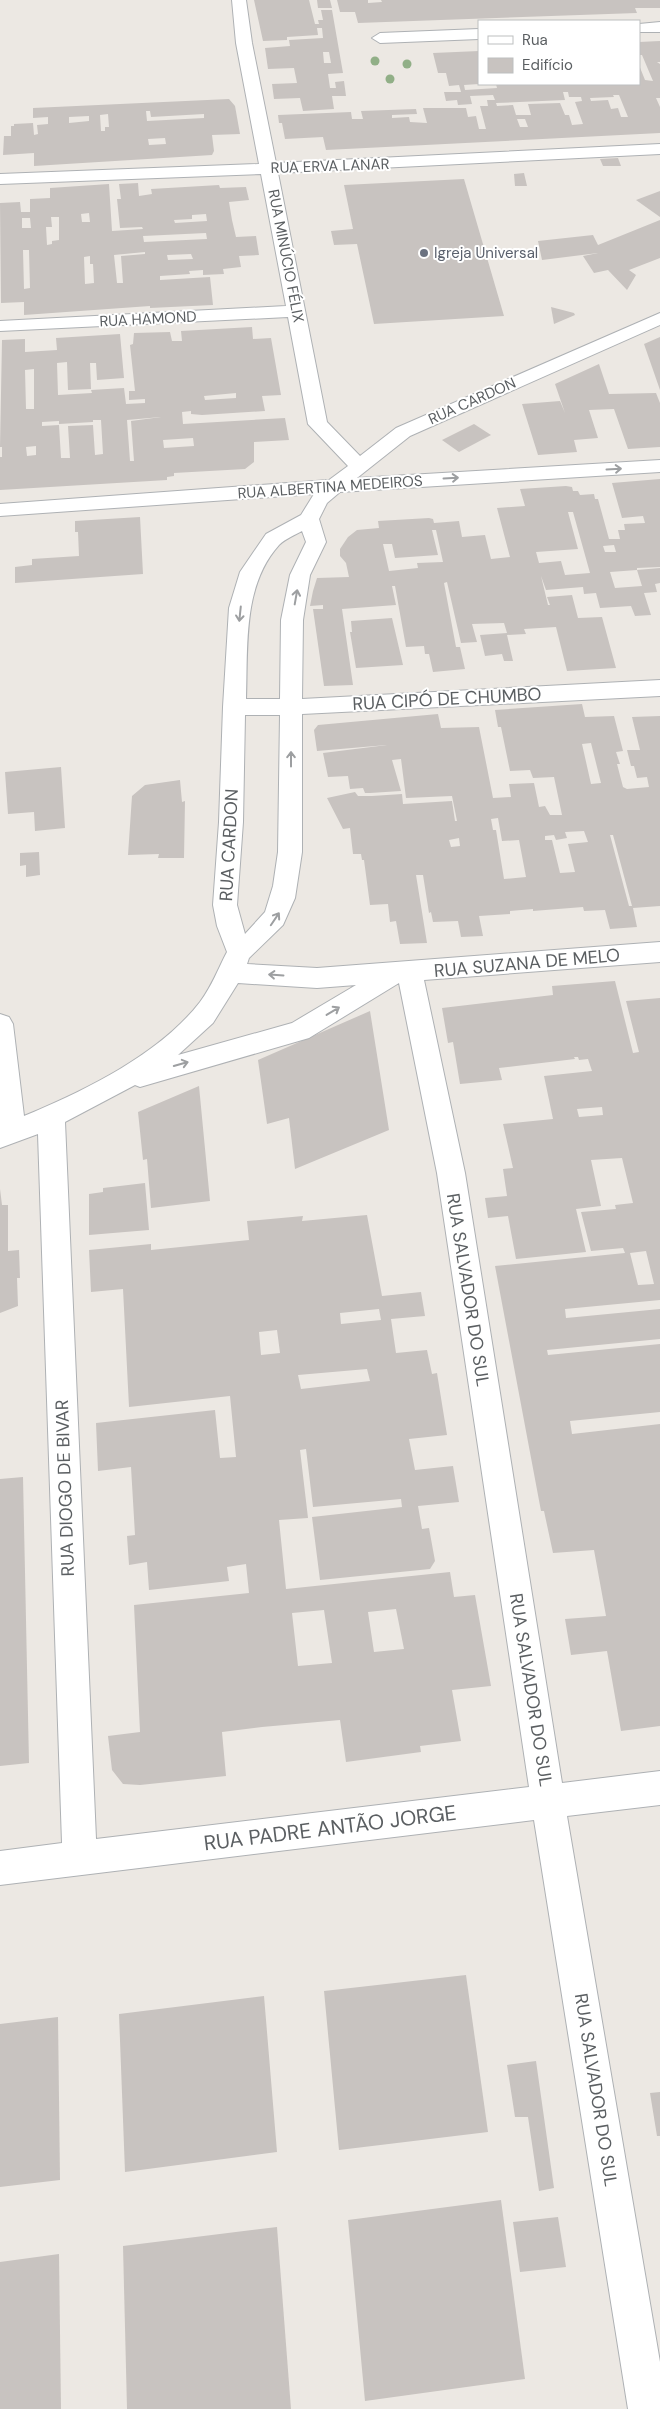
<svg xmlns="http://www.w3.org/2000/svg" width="660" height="2409" font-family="'DM Sans',sans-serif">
<rect width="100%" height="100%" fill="#ece8e3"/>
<g fill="#c8c3c0" fill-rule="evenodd">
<path d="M254,0H309L315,24H319L318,20H323L321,10H332L343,73L328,74L330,88H336L335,82L344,81L346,96H332L334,109L303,111L300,98L274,99L272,84L297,83L294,68L268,69L265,48L290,46L289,40L323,38L322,28H317L318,35L287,37V40L263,41ZM323,52H329L331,63H324Z"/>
<polygon points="317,0 330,0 332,8 318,8"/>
<polygon points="337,0 368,0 368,3 382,2 381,0 660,0 660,8 635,8 637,13 358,23 355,12 340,12"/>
<path d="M660,41V62H657L660,64V98H656L660,107V133L326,150L323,137L285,139L282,123H279L278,115L351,112L352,119H363L361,111L416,109L417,114L392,115V118L409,117L410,122L427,123L423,108H466L468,117L476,116L479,129H486L480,106H488L487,100H495L493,95L470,96L472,104L458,105L457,100L446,101L444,92H461L459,85L449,86L446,73H438L433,53L479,51V84L464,85L465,90L497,88L496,84H639V65L645,80L653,81L642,55H639V42ZM563,92H568L569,97H581L582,101L575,102L583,124L572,125L569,115H565L560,103L528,104L531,115H516L513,105L497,106L496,103L565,100ZM613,95H619L628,117H621L618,108L611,109L608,100L591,101L590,98L614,97ZM517,119H525L528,127H520Z"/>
<path d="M229,99L235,106L240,134L212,135L214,151L212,155L34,166V153L3,155L4,136H11V126H14V124L33,123L34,135L38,134L37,125L48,124V117L33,118V108ZM146,111H150L151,117L204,114V118L147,121ZM108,114L109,127H105V131H101L100,115ZM89,116V121L69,123V117ZM165,138L166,144L149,145L148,139Z"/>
<polygon points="618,158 621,166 603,166 600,159"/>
<polygon points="524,173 527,186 515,186 514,174"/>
<polygon points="464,179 504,316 374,324 357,244 334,245 331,231 353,229 344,185"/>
<path d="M138,183L139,196L152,194L151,189L219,185L220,188L246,187L249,200L229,202L232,220L236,237L256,236L259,255L239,256L241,267L223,269L224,274L203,275V270L189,271L190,274L160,276V280L210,277L213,305L150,308V306L24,315V302L1,303L0,203L20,202L21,212H30V199L50,198V188L109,184L112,231L143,229L142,227L120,228L117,199H121L119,184ZM89,213L90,222H82L81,214ZM206,214L207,221L175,223L174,220L192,219V215ZM51,217H59V240L52,241V244L47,245L46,227H52ZM22,218H30L31,228H22ZM206,233L207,239L144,242L143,236ZM23,250H29L30,288L24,289ZM145,252V254L121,256L123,283H117L114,255ZM191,254L193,259L168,260L167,255ZM90,256V264H93L94,283L85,284L84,257Z"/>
<polygon points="660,191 660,217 636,200"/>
<polygon points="660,220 660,258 629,270 636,275 627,290 608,270 594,273 583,256 598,253 542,260 538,241 593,235 598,245"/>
<polygon points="551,307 574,313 575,315 554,324"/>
<path d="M252,327L253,339L271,338L281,395L262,396L265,411L202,415L191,414V411L182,412L183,424L285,418L289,440L254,442V462L245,469L174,473V476L167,477V480L0,490V457H2V447H0L2,340L25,339V352L57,350L56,338L120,334L124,378L97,380L96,363H90L91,389L68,390L67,362L57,363L58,395L92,393L91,390L124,388L126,404L145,403V399L129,400V391H135L130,345L133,344L134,333L170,332L172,341H182L181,331ZM34,369V409H26L25,370ZM236,393V398L205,400L204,396ZM161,417L131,421L134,461H130L127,420ZM93,420H101L103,454L95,455L93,425L68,426L70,458H61L59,425L42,426V422L59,421V424L93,422ZM193,438L194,446L164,448L163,440ZM36,446V455L27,456L26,447Z"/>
<polygon points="660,337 660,390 644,344"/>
<polygon points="599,364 609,394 656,393 660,403 660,447 628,449 614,409 589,410 598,438 574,440 577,452 538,455 522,404 560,401 565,413 555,384"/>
<polygon points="474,424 491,435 459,452 442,440"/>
<path d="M660,479V567L637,568V570L660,568V583L655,584L657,592L644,593L651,615L635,616L631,606L600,608L596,593L584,594L583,587L546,590L541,576L548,605H550L547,597L572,595L578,618L602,617L616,668L567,671L556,627L524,629L526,634L507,635L513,661H504L502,654L485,656L480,635L507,633L504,623L472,624L477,642L461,643L447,582L444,583L456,647H460L465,669L433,672L429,654H425L424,646L406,647L395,586H392L396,605L342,609L353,685L324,686L313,609H323V605L310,606L313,591L317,578L349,577L346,563L340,556V549L348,537L357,530L379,528L378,521L429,518L433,519L434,523L459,521L462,537L485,535L491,559L510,557L497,508L525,506L520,489L566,486L572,487L573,491H578L580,495L594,494L595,499H598L609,539H620L618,530H625L624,524L645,523L643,516L622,518L612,483ZM568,512H573L590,573L565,575L561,561L539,563L536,552L578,549ZM432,530H436L443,562L417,563L418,568L389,571L383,544H392L395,558L438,555ZM614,545L616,552H605L603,546ZM637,570L642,586L615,588L610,572Z"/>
<polygon points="140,517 143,574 15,583 15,567 32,565 32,559 79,556 78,532 75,532 75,521"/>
<polygon points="392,618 403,665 356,668 350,632 352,632 351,621"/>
<path d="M582,704L585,717L614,716L623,751L616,752L620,764H617L623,787L627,789L649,787L647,777L637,778L634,766H631L627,750H640L632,717L660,716V906L633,908L637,927L610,929L605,910L584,911L583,907L533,911V909L510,911V914L479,916L483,936L461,937L458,921L433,922L431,912L429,913L423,875H416L427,943L400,944L396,921L390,922L388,904L370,905L364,860H362L361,854H353L350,828L343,829L327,798L355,792L358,796H372L402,794L403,804L452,801L455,821H457L452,796L406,798L401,759L392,760L401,791L370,793H365L363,788L350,789L348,776L328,777L323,753L387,745L317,751L314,730L318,725L438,714L441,728L479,727L493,798L511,797L509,784L534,783L539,807L545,806L550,815H562L554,777L533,778L530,770L510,771L501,727H498L495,710ZM591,743L601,783L591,784L582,744ZM498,818L502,841L519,840L526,877L504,879L496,830H493L491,819ZM584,831L588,842L568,844L575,872L560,873L552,840H545V836L554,835L556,840L567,838L565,832ZM610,835H613L632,906H629ZM459,838L460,846L451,847L449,840Z"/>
<polygon points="61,767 65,828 35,831 34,812 8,814 5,772"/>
<polygon points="180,780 182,802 185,801 184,858 158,858 159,854 128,855 132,796 145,785"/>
<polygon points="39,852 40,875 26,877 26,865 20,866 20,853"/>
<path d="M615,981L633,1053L639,1052L626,1001L660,998V1300L565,1309L566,1318L660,1309V1339L547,1350L548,1355L660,1344V1412L570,1421L572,1434L660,1424V1726L621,1731L607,1651L571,1655L565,1619L606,1616L594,1550L553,1553L544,1511H541L495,1266L625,1253L623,1248L591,1251L581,1212L616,1209L615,1205L633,1203L622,1158L591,1160L601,1206L576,1209L586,1252L516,1259L508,1216L488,1218L485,1198L507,1196L503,1169L513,1168L503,1124L553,1119L544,1076L592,1071L588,1059L579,1060L578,1057H574L575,1059L499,1068L502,1080L460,1084L453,1042L448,1043L442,1008L553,995L552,986ZM602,1107L603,1115L579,1117L577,1109ZM646,1251L654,1284L638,1285L630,1253Z"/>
<polygon points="370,1011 389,1130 295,1169 289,1118 267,1124 258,1060"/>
<polygon points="199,1086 210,1201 151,1208 147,1159 143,1160 138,1112"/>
<polygon points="145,1183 149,1230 89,1235 89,1194 103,1192 103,1188"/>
<polygon points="0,1189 2,1205 8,1205 8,1251 19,1250 20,1278 17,1278 18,1306 0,1313"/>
<path d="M367,1215L382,1296L421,1292L425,1316L391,1319L396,1353L427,1350L432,1374L437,1373L447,1435L409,1439L415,1470L453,1466L459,1502L418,1506L422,1529L429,1528L435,1561L430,1569L320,1580L312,1517L402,1507L401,1499L313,1507L306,1449L300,1450L308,1518L279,1520L286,1589L450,1572L454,1597L475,1595L491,1686L452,1690L461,1741L420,1746L421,1752L346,1762L340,1720L262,1727L222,1732L226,1776L140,1785L123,1784L112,1770L108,1736L140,1732L134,1605L249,1593L246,1564L227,1567L229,1581L149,1590L147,1562L129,1565L127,1536L135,1535L131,1467L98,1471L96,1423L215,1410L220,1458L236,1457L230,1396L129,1407L123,1289L91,1292L89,1250L151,1244V1250L249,1240L247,1221L303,1216L302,1221ZM379,1309L381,1320L341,1324L340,1313ZM277,1330L280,1353L261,1355L259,1332ZM367,1369L370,1381L301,1389L298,1375ZM396,1609L404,1649L374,1652L368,1612ZM324,1610L332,1663L298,1666L292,1613Z"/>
<polygon points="23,1477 29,1763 0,1766 0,1479"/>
<polygon points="466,1975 488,2132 339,2150 324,1991"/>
<polygon points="264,1996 277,2152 125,2172 119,2014"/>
<polygon points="58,2017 60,2180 0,2187 0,2024"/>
<polygon points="536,2061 554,2188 539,2191 528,2117 515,2117 507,2065"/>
<polygon points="660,2092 660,2136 657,2136 650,2093"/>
<polygon points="501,2200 525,2379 365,2401 348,2220"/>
<polygon points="558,2217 566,2267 520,2272 513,2222"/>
<polygon points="277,2227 291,2409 127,2409 123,2246"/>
<polygon points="59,2254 61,2409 0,2409 0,2262"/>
</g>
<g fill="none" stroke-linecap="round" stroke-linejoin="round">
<defs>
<g id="minor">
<path d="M232,0H246L252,43L276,163L660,144V154L278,173L327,422L360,456L396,428L660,313V325L410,436L357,478L660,460V472L340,492L327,503L319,519L326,542L310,575L303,620L302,699L660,680V696L302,714V852L295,898L283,925L249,958L247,964L317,968L660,942V962L424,980L465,1173L562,1783L660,1771V1805L567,1816L660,2362V2409H628L534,1820L0,1885V1851L62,1843L38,1134L0,1148V1014L9,1017L13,1024L24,1116C84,1091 159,1055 200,1002C212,986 218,969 227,952L217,926L213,905L219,822L223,707L229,608L240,572L266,534L301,515L314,494L0,516V504L329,480L348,466L308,424L288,317L0,331V321L286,306L261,174L0,184V174L259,164L236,43ZM302,531L306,542L290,575L281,620L280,699H246C248,648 242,586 279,545C285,539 295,535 302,531ZM245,715H280L278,852L273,886L265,912L245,934L237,905L243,822ZM238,983L317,988L356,985L292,1023L178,1055L213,1023ZM399,983L437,1173L529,1787L96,1839L65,1122L135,1085L140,1087L309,1038Z"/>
<polygon points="660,22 660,32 639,32 639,24"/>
<polygon points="479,29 479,39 380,43 372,38 380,33"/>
</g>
</defs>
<use href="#minor" stroke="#aeb1b4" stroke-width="2"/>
<use href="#minor" fill="#fff" fill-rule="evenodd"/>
</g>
<g fill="#91af87">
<circle cx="375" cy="61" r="4.5"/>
<circle cx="407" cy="64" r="4.5"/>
<circle cx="390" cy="79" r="4.5"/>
</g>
<defs><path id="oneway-shaft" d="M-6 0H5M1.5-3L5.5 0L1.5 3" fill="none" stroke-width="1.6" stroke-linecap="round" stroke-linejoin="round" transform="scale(1.25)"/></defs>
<g stroke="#9d9fa1">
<use href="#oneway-shaft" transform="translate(614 469) rotate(-3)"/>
<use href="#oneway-shaft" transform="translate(451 478) rotate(-3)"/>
<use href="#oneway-shaft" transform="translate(296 597) rotate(-80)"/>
<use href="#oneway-shaft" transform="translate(240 614) rotate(96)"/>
<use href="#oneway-shaft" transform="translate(291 759) rotate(-90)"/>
<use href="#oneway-shaft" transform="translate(275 919) rotate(-56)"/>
<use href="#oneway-shaft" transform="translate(276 975) rotate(-176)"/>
<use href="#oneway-shaft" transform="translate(333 1011) rotate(-31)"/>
<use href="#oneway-shaft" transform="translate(181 1064) rotate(-16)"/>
</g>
<circle fill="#6b7280" stroke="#fff" stroke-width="2" cx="424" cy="253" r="5"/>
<g text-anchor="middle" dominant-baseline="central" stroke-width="4" stroke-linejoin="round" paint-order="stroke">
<g font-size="15" fill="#5b5f62" stroke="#fff">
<text transform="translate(330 166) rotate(-2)">RUA ERVA LANAR</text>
<text transform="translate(286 256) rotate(79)">RUA MINÚCIO FÉLIX</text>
<text transform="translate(148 319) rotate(-3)">RUA HAMOND</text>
<text transform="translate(472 401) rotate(-24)">RUA CARDON</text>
<text transform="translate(330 487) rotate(-4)">RUA ALBERTINA MEDEIROS</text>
</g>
<g font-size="15" fill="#5b616d" stroke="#fff" text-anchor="start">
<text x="434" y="253">Igreja Universal</text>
</g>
<g font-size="18" fill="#5b5f62" stroke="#fff">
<text transform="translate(447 699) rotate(-3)">RUA CIPÓ DE CHUMBO</text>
<text transform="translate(229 845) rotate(-87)">RUA CARDON</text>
<text transform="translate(527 963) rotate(-5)">RUA SUZANA DE MELO</text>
<text transform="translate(468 1290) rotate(81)">RUA SALVADOR DO SUL</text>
<text transform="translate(65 1488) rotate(-92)">RUA DIOGO DE BIVAR</text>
<text transform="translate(531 1690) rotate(81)">RUA SALVADOR DO SUL</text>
<text transform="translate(596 2090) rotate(81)">RUA SALVADOR DO SUL</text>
</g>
<g font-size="21" fill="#5b5f62" stroke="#fff">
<text transform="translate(330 1828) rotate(-7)">RUA PADRE ANTÃO JORGE</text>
</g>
</g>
<rect x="478" y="20" width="162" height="65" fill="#ffffff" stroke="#bdbfc0"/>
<rect x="488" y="36" width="25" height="8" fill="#ffffff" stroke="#bdbfc0"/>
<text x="522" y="45" font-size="15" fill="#5b5f62">Rua</text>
<rect x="488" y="58" width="25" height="15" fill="#c8c3c0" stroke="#bdbfc0"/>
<text x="522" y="70" font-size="15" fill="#5b5f62">Edifício</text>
</svg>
